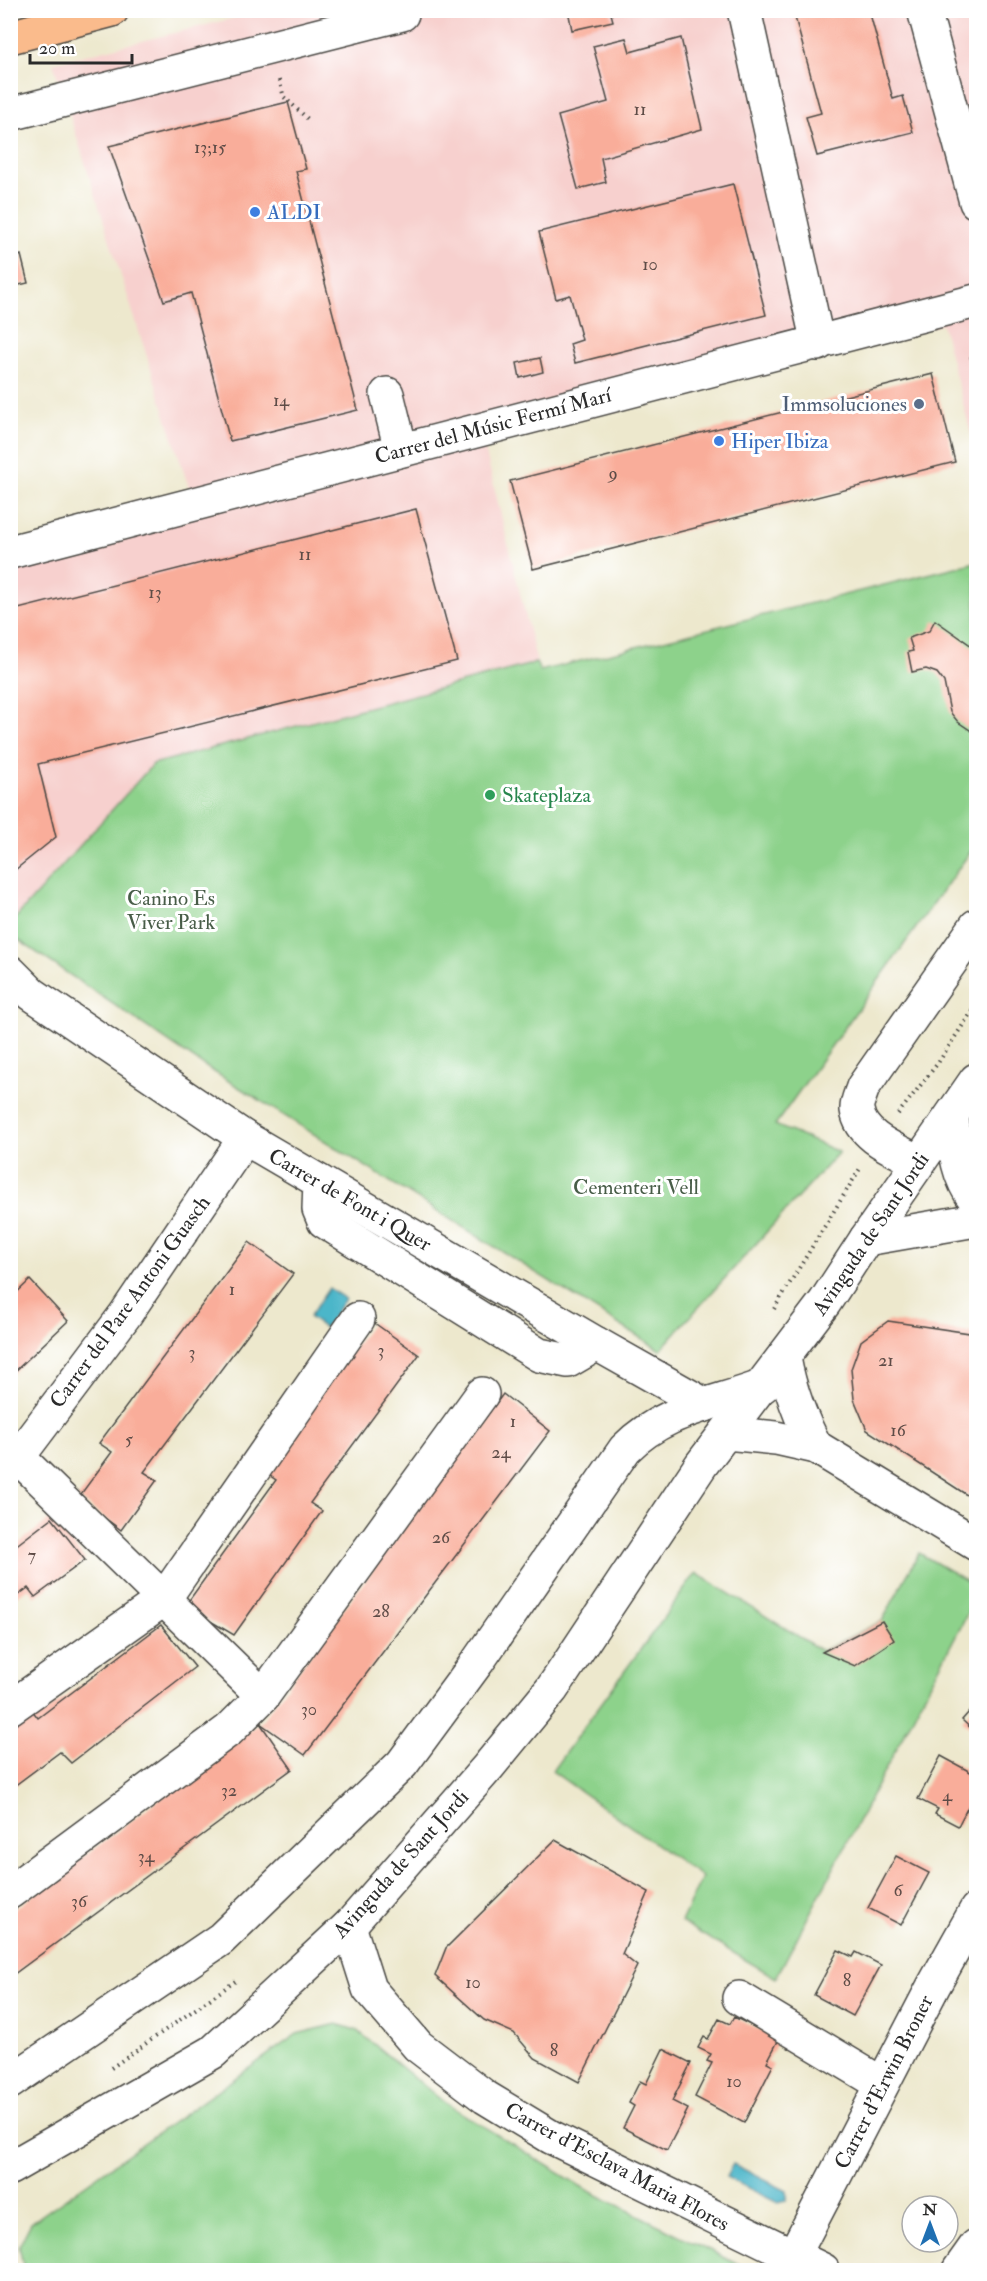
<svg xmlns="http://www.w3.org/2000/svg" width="987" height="2281" font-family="'IM FELL Double Pica',serif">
<rect width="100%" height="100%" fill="#fff"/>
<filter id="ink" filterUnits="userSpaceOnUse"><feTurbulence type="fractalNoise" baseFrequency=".0167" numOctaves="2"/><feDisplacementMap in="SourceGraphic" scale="12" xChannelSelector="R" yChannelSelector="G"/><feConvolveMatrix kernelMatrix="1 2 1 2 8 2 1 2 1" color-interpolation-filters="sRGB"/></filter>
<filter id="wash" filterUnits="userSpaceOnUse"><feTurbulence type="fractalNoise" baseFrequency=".008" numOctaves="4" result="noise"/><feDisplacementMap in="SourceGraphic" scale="24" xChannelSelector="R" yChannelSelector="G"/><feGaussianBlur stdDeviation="1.35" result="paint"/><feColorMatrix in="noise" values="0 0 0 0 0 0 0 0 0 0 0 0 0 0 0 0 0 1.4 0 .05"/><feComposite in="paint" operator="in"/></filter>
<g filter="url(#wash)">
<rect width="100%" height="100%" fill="#ede8cd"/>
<polygon fill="#f7d0ce" points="267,10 976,11 976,453 942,324 483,441 537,663 153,764 11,923 11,567 198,516 53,63"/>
<g fill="#8dd28b" stroke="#5c7e5b" stroke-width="1.5">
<polygon points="976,562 976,844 775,1125 839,1152 660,1350 203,1065 11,935 11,923 153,764 536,663 540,671"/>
<polygon points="919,1553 976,1586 976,1597 776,1978 681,1922 702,1877 552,1771 696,1573 822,1651 882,1621"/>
<polygon points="337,2024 358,2031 445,2103 587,2190 750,2270 24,2270 19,2246 31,2223 297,2034"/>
</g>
<g fill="#4bb6c9" stroke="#3b707a" stroke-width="1.5">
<polygon points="329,1288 345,1299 325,1328 309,1317"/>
<polygon points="733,2164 787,2191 787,2201 778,2203 726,2177"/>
</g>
<g id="blocks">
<g fill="#f9ad9a">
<polygon points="568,10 610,10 613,21 572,30"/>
<polygon points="793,10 869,10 893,99 903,96 913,132 817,156 806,117 821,113"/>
<polygon points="626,38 630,52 681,38 702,129 601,158 606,182 578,189 558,116 608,102 593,46"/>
<polygon points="288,102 306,169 296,171 358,410 230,441 191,293 164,301 109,146"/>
<polygon points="733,184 766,315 575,363 570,344 582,340 570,295 556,299 539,232"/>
<polygon points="21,255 28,283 10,287 10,259"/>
<polygon points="976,355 976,379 970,357"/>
<polygon points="540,358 543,372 520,378 517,363"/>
<polygon points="933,374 955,462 533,569 510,481"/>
<polygon points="416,509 457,661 38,764 56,837 10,874 10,611"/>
<polygon points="935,620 976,649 976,734 958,722 950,712 944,682 937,673 926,669 912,672 908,652 913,651 909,638 929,631"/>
<polygon points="249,1242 293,1274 144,1472 157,1480 121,1530 78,1498 112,1452 99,1443"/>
<polygon points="30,1280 68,1321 10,1376 10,1299"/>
<polygon points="888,1321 976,1334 973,1368 976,1370 976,1501 867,1430 854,1399 851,1369 861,1341"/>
<polygon points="373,1322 419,1355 310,1503 322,1511 234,1635 185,1606 276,1480 263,1471"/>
<polygon points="503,1394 550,1431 305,1755 260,1723"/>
<polygon points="52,1518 85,1560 35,1597 28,1588 10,1601 10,1550"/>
<polygon points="882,1621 894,1640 855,1666 822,1652"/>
<polygon points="161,1625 195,1667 71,1763 60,1752 10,1789 10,1720 29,1706 38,1718"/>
<polygon points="976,1704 976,1733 962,1720"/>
<polygon points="260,1723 292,1769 10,1977 10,1913"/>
<polygon points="941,1756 976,1775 976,1791 958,1826 935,1814 938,1809 918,1799"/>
<polygon points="555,1840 649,1892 622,1954 637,1966 579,2082 535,2058 514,2033 484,2020 435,1976 446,1948"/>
<polygon points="896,1856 929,1873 901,1925 868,1908"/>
<polygon points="838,1950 853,1957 856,1952 881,1965 853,2016 814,1995"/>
<polygon points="734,2017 779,2039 767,2062 773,2065 744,2123 695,2097 712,2063 707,2061 711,2054 698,2048 704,2037 708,2039 719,2019 730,2024"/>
<polygon points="663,2049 691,2063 672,2101 688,2109 667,2150 623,2128 634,2106 629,2103 640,2081 646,2084"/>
</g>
</g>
</g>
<g filter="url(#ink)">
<use href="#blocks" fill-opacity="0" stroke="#484743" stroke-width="1.5"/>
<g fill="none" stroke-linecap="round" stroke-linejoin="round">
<defs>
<g id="minor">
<polyline points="744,10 818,344"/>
<polyline points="924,10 976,202"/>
<polyline points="10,114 402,14 401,10"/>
<polyline points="387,394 401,450"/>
<polyline points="10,552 976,301"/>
<polyline points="10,972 32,994 245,1138 597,1344 705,1405"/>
<path d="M952,1116C955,1148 956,1175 976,1201"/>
<path d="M919,1162C897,1150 861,1138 857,1110C856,1103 861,1094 863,1087L976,926"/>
<polyline points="320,1182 319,1209 324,1221 539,1355 568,1361 597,1344"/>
<polyline points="866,1239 976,1220"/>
<path d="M784,1358C790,1391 800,1418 816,1447"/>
<polyline points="726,1433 776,1438 816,1447 976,1544"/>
<polyline points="18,1457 263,1696 482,1394"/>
<polyline points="10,1462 18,1457 125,1315 245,1138"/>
<polyline points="10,1708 164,1599 358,1319"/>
<polyline points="10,1892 229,1730 263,1696"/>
<polyline points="349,1926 369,1989 418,2046 485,2097 551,2137 823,2270"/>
<polyline points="739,1998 882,2084"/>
<path d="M10,2082L221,1939L402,1764L478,1661L625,1449C664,1409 714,1405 763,1386"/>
<polyline points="10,2168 213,2052 349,1926 488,1767 552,1689 701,1465 825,1302 866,1239 976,1080"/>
<polyline points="786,2270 934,1985 976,1910"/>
<polyline points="959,2270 976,2246"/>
</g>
<polyline id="major" points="10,37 112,10"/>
</defs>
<use href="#minor" stroke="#484743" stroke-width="36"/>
<use href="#major" stroke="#484743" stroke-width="36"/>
<g stroke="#484743" stroke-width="4" stroke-dasharray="1.5 4.5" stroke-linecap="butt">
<polyline points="279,80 284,97 310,121"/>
<polyline points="898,1114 938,1063 976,1005"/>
<polyline points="774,1309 861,1167"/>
<polyline points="111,2068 237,1980"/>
</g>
<use href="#minor" stroke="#fff" stroke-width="33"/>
<use href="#major" stroke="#fabb8c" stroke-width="33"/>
</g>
</g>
<g fill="#3f7fe0" stroke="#fff" stroke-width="2">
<circle cx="255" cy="212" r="6"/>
<circle cx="719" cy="441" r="6"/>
</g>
<circle fill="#5c6f8a" stroke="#fff" stroke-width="2" cx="919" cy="404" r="6"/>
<circle fill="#2e9e5b" stroke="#fff" stroke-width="2" cx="490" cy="795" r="6"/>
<g text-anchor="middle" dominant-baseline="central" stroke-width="6" stroke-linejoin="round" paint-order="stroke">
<g font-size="18" fill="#5e4c47">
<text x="640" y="109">11</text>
<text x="210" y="147">13;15</text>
<text x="650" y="264">10</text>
<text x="281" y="400">14</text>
<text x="613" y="473">9</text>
<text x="305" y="554">11</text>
<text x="155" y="592">13</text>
<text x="232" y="1289">1</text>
<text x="381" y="1350">3</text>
<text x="192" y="1352">3</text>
<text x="886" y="1360">21</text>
<text x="513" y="1421">1</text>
<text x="898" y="1430">16</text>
<text x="129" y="1439">5</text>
<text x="501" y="1452">24</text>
<text x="441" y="1537">26</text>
<text x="32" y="1555">7</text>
<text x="381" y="1611">28</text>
<text x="309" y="1709">30</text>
<text x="229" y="1790">32</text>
<text x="947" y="1795">4</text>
<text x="146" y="1856">34</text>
<text x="898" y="1890">6</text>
<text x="79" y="1901">36</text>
<text x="847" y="1980">8</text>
<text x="473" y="1982">10</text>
<text x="554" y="2050">8</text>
<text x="734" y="2081">10</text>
</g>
<g font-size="21" fill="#366cbe" stroke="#fff" text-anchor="start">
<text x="267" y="212">ALDI</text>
<text x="731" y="441">Hiper Ibiza</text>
</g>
<g font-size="21" fill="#4e5e75" stroke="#fff" text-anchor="end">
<text x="907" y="404">Immsoluciones</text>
</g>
<g font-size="21" fill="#2b2b2b" stroke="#fff">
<text transform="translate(493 426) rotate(-15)">Carrer del Músic Fermí Marí</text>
<text transform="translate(350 1200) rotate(30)">Carrer de Font i Quer</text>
<text transform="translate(871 1234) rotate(-56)">Avinguda de Sant Jordi</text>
<text transform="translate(130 1302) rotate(-54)">Carrer del Pare Antoni Guasch</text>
<text transform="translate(401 1864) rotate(-48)">Avinguda de Sant Jordi</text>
<text transform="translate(884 2082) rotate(-63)">Carrer d'Erwin Broner</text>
<text transform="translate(617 2167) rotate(28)">Carrer d'Esclava Maria Flores</text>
</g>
<g font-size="21" fill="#27864d" stroke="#fff" text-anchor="start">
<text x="502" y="795">Skateplaza</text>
</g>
<g font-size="21" fill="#485d48" stroke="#fff">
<text x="171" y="898">Canino Es<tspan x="171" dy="24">Viver Park</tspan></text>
<text x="636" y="1187">Cementeri Vell</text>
</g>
</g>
<rect width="987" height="2281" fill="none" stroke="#fff" stroke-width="36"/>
<g transform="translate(930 2224)"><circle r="28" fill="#ffffff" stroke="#aaaaaa" stroke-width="1.5"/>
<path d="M0-4.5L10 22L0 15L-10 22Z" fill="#1f6fb2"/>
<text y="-9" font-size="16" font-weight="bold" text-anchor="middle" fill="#2b2b2b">N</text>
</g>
<path d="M30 54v9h102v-9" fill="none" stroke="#2b2b2b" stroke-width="3"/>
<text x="39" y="54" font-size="18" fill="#2b2b2b" stroke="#ffffff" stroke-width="4.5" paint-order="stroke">20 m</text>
</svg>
